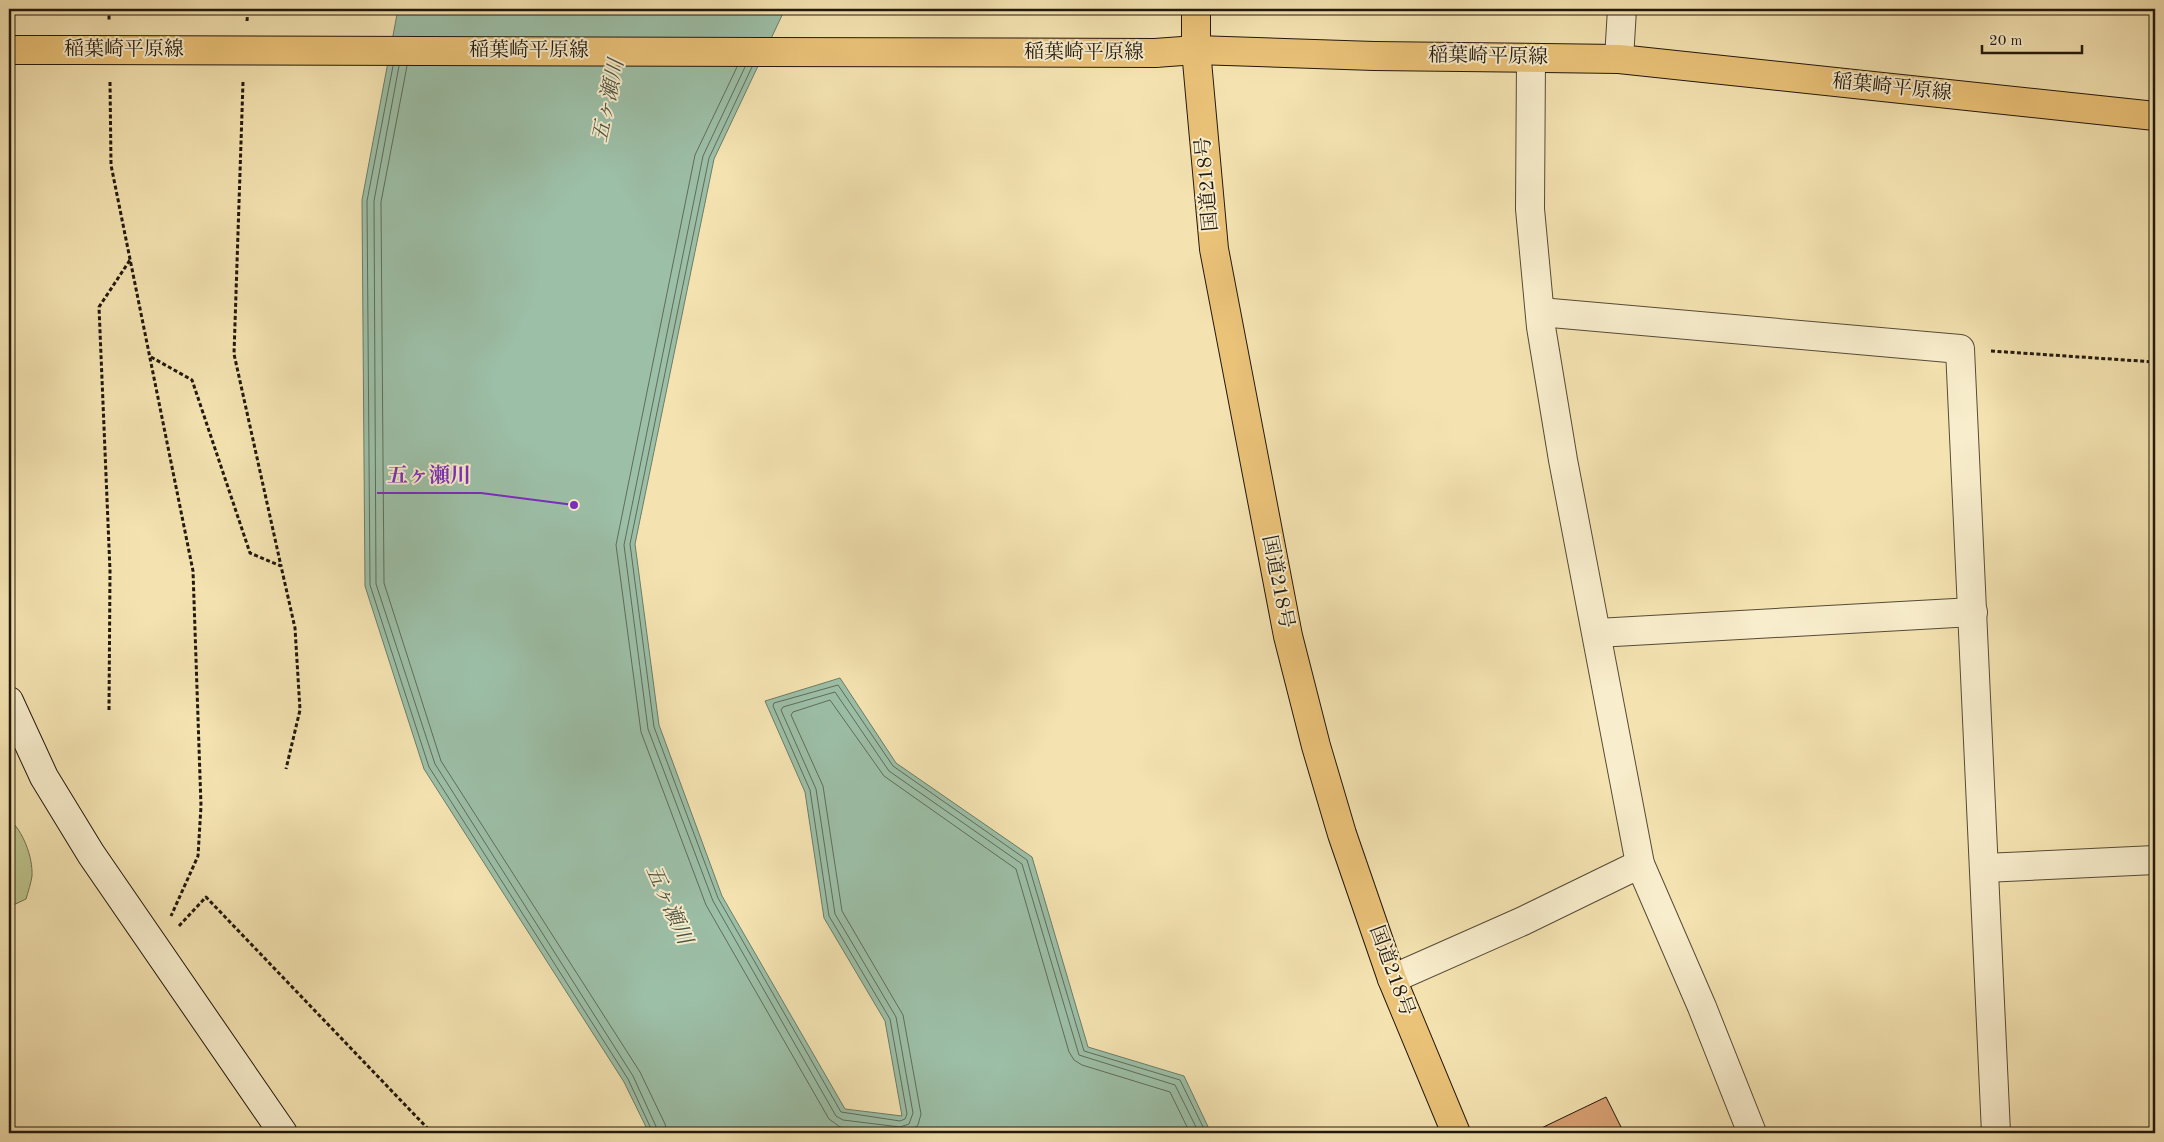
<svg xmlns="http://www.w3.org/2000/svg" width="2164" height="1142" font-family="'Old Standard TT','Noto Serif JP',serif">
<rect width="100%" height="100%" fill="#f4e3b1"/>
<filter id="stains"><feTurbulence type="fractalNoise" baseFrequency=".004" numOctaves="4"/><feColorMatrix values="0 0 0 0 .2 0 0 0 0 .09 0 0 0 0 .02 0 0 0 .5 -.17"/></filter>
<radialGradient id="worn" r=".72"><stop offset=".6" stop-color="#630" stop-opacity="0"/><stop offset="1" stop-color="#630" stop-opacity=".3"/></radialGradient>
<path fill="#bcc38b" stroke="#6f6e4c" d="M9,819C23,831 33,857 32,876C31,883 28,892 26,899L9,907Z"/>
<polygon fill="#9cbfa7" stroke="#6b7c69" points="398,9 785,9 714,159 635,544 659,725 722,896 845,1109 902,1116 885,1021 824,918 805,792 765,701 840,678 896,763 1032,857 1088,1047 1184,1076 1211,1133 649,1133 624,1082 424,769 365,586 362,200"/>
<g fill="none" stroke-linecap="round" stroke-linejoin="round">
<g stroke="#5f6c5a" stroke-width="1">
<polyline points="393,66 367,201 370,585 429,767 628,1079 653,1133"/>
<polyline points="399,66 374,201 376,584 435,764 633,1076 659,1133"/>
<polyline points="407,66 381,202 384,583 441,761 640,1072 665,1124 667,1133"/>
<polyline points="737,67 695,155 616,545 641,732 706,905 829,1119 840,1127 888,1133"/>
<polyline points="745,67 703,156 624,545 648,729 713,901 836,1116 843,1120 900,1127 909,1124 913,1113 896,1017 835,914 816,789 781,710 783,707 835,692 889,771 1022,864 1079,1055 1175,1085 1199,1133"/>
<polyline points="752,67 709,158 630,544 654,727 718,898 841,1112 900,1121 905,1119 907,1114 890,1019 829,916 810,790 773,706 774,703 838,685 893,766 1027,860 1084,1051 1180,1080 1206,1133"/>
<polyline points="908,1133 918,1125 921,1114 903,1015 842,911 823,786 791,715 793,712 830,700 884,776 1016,869 1069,1052 1074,1060 1082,1065 1170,1092 1190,1133"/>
</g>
</g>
<polygon fill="#d8a072" stroke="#22180d" points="1606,1097 1621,1127 1608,1133 1531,1133"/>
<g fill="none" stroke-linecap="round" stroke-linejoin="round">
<defs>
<g id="street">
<polyline points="1531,58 1530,209 1541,327 1563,460 1640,864 1702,1007 1752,1133"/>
<polyline points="1619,59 1622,9"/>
<polyline points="1540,312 1960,349 1996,1133"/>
<polyline points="1597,633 1973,612"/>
<polyline points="1984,868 2155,860"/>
<polyline points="1392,979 1523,921 1640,864"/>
</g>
<polyline id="secondary" points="9,701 44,777 91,854 283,1133"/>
<g id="primary">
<polyline points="9,50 79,50"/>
<polyline points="1155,53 1196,50 1374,56 1619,59 2155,116"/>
</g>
<polyline id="highway" points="1196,9 1196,50 1214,249 1288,636 1316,746 1342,834 1392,979 1456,1133"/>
</defs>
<use href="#street" stroke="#564b36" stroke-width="30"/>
<use href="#secondary" stroke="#22180d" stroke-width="30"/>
<use href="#primary" stroke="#22180d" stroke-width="30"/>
<use href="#highway" stroke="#22180d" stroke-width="30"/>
<g stroke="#22180d" stroke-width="3" stroke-dasharray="4 2.5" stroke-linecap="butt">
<polyline points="109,9 109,21"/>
<polyline points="247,21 248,9"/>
<polyline points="110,82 111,165 193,571 201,806 198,856 171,916"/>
<polyline points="243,82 234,354 281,566"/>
<polyline points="1991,351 2155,362"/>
<polyline points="151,357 192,380 250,553 281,566 295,628 300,710 286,769"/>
<polyline points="109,710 110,571 99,307 130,260"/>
<polyline points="179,926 206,897 432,1133"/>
</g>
<use href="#street" stroke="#f8edcc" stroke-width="28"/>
<use href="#secondary" stroke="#f8edcc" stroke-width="28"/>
<use href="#primary" stroke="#eac278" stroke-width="28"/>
<use href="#highway" stroke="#eac278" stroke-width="28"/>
<defs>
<polyline id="primary-bridge" points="79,50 1155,53"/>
</defs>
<use href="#primary-bridge" stroke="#22180d" stroke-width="30" stroke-linecap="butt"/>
<use href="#primary-bridge" stroke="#eac278" stroke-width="28"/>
</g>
<g text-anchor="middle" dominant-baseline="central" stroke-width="4" stroke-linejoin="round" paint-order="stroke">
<g font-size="20" fill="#22180d" stroke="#f8edcc">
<text x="124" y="50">稲葉崎平原線</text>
<text x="529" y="51">稲葉崎平原線</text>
<text x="1084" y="53">稲葉崎平原線</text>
<text transform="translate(1488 57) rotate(1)">稲葉崎平原線</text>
<text transform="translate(1892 88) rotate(6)">稲葉崎平原線</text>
<text transform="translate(1208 184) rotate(-95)">国道218号</text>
<text transform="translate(1277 582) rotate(79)">国道218号</text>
<text transform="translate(1391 971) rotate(70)">国道218号</text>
</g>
<g font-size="21" font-style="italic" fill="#4d5243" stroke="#f8edcc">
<text transform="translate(609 101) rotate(-78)">五ヶ瀬川</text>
<text transform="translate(668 905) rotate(66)">五ヶ瀬川</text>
</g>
</g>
<path fill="none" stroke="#7b2cbf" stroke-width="2" d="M574 505L481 493H377"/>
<circle fill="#7b2cbf" stroke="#f8edcc" stroke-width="2" cx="574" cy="505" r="5"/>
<g font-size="21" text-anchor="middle" font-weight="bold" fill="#7b2cbf" stroke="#f8edcc" stroke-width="4" stroke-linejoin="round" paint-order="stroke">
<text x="429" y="482">五ヶ瀬川</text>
</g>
<rect width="2164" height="1142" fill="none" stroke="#f4e3b1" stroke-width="30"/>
<rect x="10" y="10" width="2144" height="1122" fill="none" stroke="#22180d" stroke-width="2.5"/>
<rect x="15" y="15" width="2134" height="1112" fill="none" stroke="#22180d"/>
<path d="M1982 45v8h100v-8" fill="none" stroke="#22180d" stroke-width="2.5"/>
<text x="1989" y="45" font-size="15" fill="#22180d" stroke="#f8edcc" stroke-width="4" paint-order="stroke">20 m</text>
<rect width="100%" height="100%" filter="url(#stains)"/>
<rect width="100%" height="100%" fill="url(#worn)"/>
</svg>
